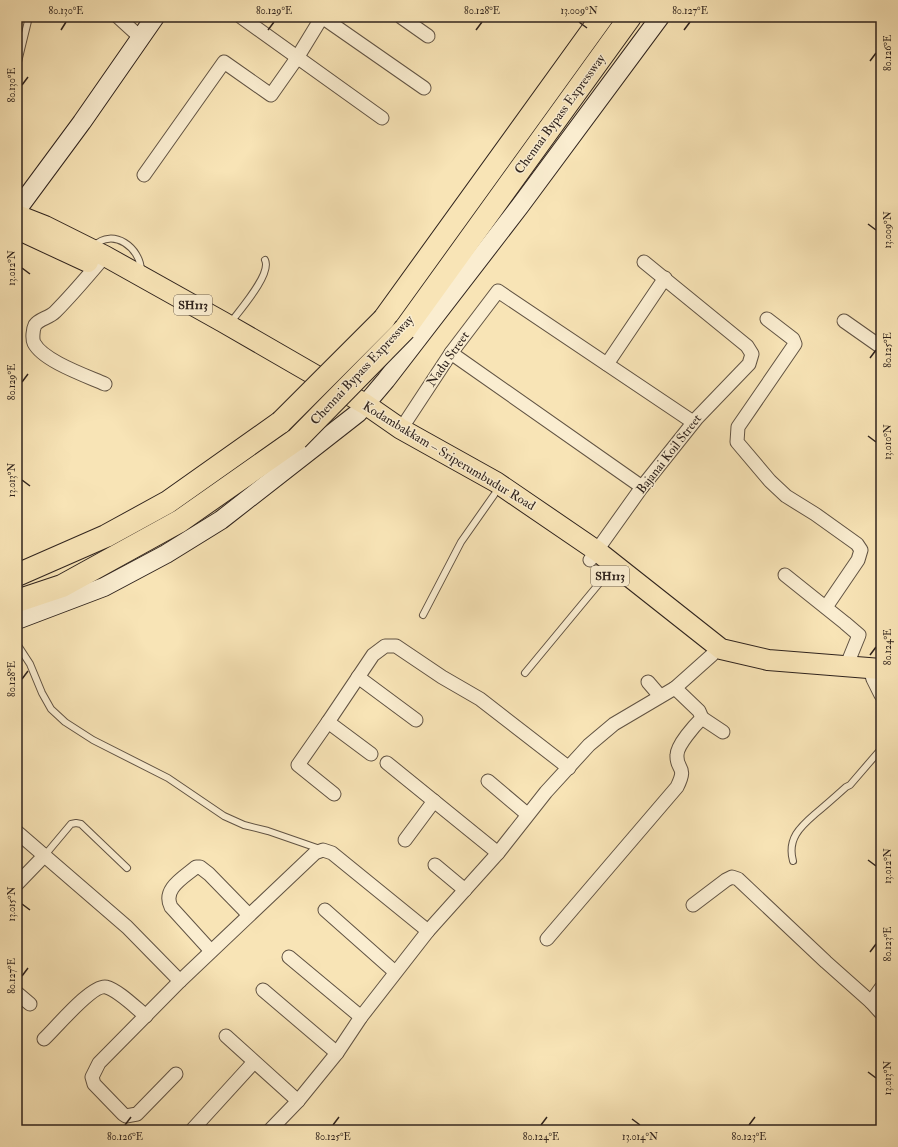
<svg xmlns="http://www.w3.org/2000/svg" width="898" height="1147" font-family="'IM FELL Double Pica',serif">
<rect width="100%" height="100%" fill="#f8e4b6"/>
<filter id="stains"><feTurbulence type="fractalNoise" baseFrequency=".005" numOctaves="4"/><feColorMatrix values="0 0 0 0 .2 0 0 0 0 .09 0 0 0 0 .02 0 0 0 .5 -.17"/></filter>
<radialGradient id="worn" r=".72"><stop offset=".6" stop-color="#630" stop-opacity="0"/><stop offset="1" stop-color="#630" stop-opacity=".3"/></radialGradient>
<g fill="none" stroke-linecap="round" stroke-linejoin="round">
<defs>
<g id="lane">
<polyline points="17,66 29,17"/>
<path d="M94,246C113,227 141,248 141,271"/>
<path d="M231,322C239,311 272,274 265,260"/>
<polyline points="423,615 461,542 494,495"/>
<polyline points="17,644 30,664 42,693 51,709 65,722 93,740 168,778 224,816 244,825 268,831 320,849"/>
<polyline points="525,673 607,574"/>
<polyline points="45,855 71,824 76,823 81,824 127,868"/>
<path d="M793,861C787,839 800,827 815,814C826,805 836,796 846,787L850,785L881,749"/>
</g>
<g id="street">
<polyline points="118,17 141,38"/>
<polyline points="241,17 382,118"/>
<polyline points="401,17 428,36"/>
<polyline points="144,175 224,62 271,95 297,58 322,17 424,88"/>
<path d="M104,257C88,276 72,295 55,312C49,318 39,319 35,325C33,329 32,339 34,343C43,361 87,376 105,384"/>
<polyline points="767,319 793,339 795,344 738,427 737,442 770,481 786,496 815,514 857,544 861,550 858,560 826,607"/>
<polyline points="844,321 881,347"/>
<polyline points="451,353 642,487"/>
<polyline points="607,364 665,278"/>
<polyline points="401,429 451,353 498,291 693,422"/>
<polyline points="590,560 642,487 697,418 749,364 752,354 747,346 644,262"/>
<polyline points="785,575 845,623 859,635 846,667"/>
<polyline points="870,669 873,679 881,695"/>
<polyline points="358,677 416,720"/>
<polyline points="648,682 660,696"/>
<polyline points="702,718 723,732"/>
<polyline points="328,722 298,765 334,794"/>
<polyline points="371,754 328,722 373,655 385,646 396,646 442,677 480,699 569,768"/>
<polyline points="387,763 498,853"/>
<polyline points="488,781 527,814"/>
<polyline points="17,832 127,927 180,981 99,1063 92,1077 94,1084 123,1114 126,1116 137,1114 176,1074"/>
<polyline points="405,840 434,801"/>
<polyline points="435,865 465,890"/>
<polyline points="17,884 45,855"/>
<polyline points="693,905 726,880 732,877 738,879 826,962 871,1002"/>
<polyline points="325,910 395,972"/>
<path d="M547,939L677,787C688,765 676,771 677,755C677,745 695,725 702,718L699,711L675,688"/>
<path d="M211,951L171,907C162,889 183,878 196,867H200L209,874L249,915"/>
<polyline points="289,957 361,1017"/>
<polyline points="180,981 315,853 323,850 332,853 428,931"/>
<polyline points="881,988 871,1002 881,1013"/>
<polyline points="263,990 337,1053"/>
<polyline points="17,993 30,1004"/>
<polyline points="226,1036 298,1101 337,1053 361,1017 428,931 498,853 546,792 589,745 614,724 675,688 712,655"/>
<path d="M44,1039C55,1029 92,984 106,987C118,990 136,1008 146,1016"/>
<polyline points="192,1130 254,1062"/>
<polyline points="270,1130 298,1101"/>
</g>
<g id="secondary">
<polyline points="17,210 82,122 155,17"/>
<polyline points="17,620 104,587 166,554 221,520 358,413 386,380 520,206 660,17"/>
</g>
<g id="primary">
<polyline points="17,215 45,226 105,256 223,322 365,404 401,429 496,482 597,551 721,649 768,660 881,669"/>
<polyline points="17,229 88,262"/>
</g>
<g id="highway">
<polyline points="384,319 602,17"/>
<polyline points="405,329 630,17"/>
<polyline points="17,575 106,536 168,502 281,422"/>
<polyline points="17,601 62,586 180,521 297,439"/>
</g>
</defs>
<use href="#lane" stroke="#615343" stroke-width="8"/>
<use href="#street" stroke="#615343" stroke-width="15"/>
<use href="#secondary" stroke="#2f231d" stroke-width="20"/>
<use href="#primary" stroke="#2f231d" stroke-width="22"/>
<use href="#highway" stroke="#2f231d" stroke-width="24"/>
<use href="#lane" stroke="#faedd0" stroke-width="6"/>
<use href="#street" stroke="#faedd0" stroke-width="13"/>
<use href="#secondary" stroke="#faedd0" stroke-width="18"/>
<use href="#primary" stroke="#f8e4b6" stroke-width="20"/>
<use href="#highway" stroke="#f8e4b6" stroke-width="22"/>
<defs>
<g id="highway-bridge">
<polyline points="281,422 384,319"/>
<polyline points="297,439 405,329"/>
</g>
</defs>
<use href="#highway-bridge" stroke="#2f231d" stroke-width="24" stroke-linecap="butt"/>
<use href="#highway-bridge" stroke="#f8e4b6" stroke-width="22"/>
</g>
<path fill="none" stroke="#2f231d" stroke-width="1.5" d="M579,22L587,28M61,30L66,22M268,30L274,22M476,30L482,22M684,30L690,22M870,61L876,53M22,85L28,77M868,224L876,230M22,268L30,274M870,358L876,350M22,382L28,374M868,436L876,442M22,480L30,486M870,655L876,647M22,679L28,671M868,860L876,866M22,904L30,910M870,952L876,944M22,976L28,968M868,1072L876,1078M632,1119L640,1125M125,1125L131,1117M333,1125L339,1117M541,1125L547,1117M749,1125L755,1117"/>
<g text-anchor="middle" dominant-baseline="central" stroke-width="3" stroke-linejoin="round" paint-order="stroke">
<g fill="#faedd0" stroke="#6c6053" stroke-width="1">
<rect x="174" y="295" width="38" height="20" rx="3"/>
<rect x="591" y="566" width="38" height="20" rx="3"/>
</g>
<g font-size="12" font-weight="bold" fill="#2f231d">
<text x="193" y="305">SH113</text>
<text x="610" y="576">SH113</text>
</g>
<g font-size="13" fill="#2f231d" stroke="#faedd0">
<text transform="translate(560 114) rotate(-54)">Chennai Bypass Expressway</text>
<text transform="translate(448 359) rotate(-55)">Nadu Street</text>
<text transform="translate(362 370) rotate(-47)">Chennai Bypass Expressway</text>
<text transform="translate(669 454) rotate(-52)">Bajanai Koil Street</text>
<text transform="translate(449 456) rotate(31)">Kodambakkam – Sriperumbudur Road</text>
</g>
</g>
<rect width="898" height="1147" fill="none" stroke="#f8e4b6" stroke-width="44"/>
<rect x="22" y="22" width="854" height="1103" fill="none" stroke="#2f231d" stroke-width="1.5"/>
<g font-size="10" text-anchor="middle" fill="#2f231d">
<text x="66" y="14">80.130°E</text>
<text x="274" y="14">80.129°E</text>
<text x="482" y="14">80.128°E</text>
<text x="579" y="14">13.009°N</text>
<text x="690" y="14">80.127°E</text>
<text transform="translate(887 53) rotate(-90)" y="4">80.126°E</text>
<text transform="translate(11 85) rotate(-90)" y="4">80.130°E</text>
<text transform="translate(887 230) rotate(-90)" y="4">13.009°N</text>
<text transform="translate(11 268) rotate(-90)" y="4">13.012°N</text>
<text transform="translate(887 350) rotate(-90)" y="4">80.125°E</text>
<text transform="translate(11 382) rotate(-90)" y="4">80.129°E</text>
<text transform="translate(887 442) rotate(-90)" y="4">13.010°N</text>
<text transform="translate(11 480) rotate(-90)" y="4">13.013°N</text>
<text transform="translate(887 647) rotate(-90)" y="4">80.124°E</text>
<text transform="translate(11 679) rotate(-90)" y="4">80.128°E</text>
<text transform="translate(887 866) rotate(-90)" y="4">13.012°N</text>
<text transform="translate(11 904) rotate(-90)" y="4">13.015°N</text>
<text transform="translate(887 944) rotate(-90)" y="4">80.123°E</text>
<text transform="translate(11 976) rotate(-90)" y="4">80.127°E</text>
<text transform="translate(887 1078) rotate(-90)" y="4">13.013°N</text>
<text x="125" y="1140">80.126°E</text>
<text x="333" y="1140">80.125°E</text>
<text x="541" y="1140">80.124°E</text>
<text x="640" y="1140">13.014°N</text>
<text x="749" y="1140">80.123°E</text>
</g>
<rect width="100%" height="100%" filter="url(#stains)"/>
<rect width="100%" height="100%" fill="url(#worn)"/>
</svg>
